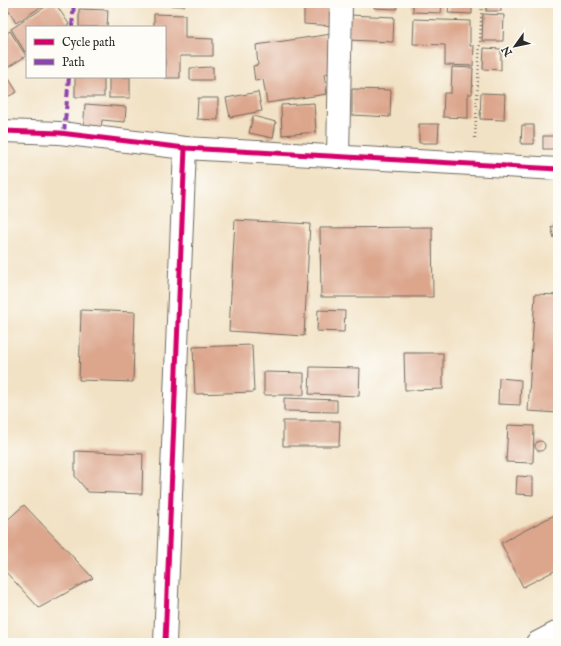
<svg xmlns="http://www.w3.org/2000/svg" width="561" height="646" font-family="'IM FELL English',serif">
<rect width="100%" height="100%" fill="#fdfcf7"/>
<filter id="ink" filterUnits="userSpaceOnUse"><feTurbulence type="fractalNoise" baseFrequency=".025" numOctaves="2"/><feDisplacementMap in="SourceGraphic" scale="8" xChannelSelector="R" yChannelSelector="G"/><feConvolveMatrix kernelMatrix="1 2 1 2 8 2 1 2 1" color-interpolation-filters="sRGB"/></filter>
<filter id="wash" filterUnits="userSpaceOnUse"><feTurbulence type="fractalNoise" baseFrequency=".012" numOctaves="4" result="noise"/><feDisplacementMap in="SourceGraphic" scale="16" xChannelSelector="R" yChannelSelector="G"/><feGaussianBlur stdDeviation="0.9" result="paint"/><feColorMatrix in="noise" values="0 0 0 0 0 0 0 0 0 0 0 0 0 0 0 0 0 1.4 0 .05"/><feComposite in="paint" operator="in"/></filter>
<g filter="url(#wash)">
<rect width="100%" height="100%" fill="#f2e2c5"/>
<g id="blocks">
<g fill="#dca68c">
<polygon points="4,3 47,3 16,23"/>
<polygon points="51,3 55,3 69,24 65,27 27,27 27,51 25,52 11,29"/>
<polygon points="151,3 185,3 185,6 151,5"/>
<polygon points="304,3 336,3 335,26 304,24"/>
<polygon points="374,3 397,3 397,9 374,8"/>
<polygon points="413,3 442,3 441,13 413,12"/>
<polygon points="449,3 472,3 472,14 448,13"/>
<rect x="486" y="3" width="15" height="8"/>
<polygon points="79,9 108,10 107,27 79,27"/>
<polygon points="154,14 185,15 185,38 213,39 213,56 180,56 180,78 165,78 165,27 154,27"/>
<polygon points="483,14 504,15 503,41 482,41"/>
<polygon points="349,15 394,17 393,42 348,40"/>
<polygon points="414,19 470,21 470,46 474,46 473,66 445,65 445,45 413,44"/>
<polygon points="10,31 26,56 7,68 3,62 3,36"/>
<polygon points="332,34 339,72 324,74 327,94 267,103 263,79 255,81 253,66 258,65 256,45"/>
<polygon points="484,48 501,49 501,70 483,69"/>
<polygon points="213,67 213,80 190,80 190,68"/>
<polygon points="452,67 473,68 472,94 468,94 468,118 443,117 444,93 451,93"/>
<polygon points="3,69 17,92 3,99"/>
<rect x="75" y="77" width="29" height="20"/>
<rect x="109" y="77" width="21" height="21"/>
<polygon points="352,89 391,90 390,117 352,115"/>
<polygon points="258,92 262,111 230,117 226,98"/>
<polygon points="481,93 505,94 504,120 480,119"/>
<polygon points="198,98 218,98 218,120 197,119"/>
<polygon points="314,103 316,132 282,135 281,105"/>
<polygon points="85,104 126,107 125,122 102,120 101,134 83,133"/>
<polygon points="253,116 276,122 273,138 249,133"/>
<polygon points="419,124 439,124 438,143 419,143"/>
<polygon points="522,125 534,125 534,144 521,144"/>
<rect x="543" y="136" width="15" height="13"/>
<polygon points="235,220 310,224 304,336 229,331"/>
<polygon points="558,225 558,237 554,238 551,227"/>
<polygon points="432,227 433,297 321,297 320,228"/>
<polygon points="535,294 558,295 558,413 528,411"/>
<polygon points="81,310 135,312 133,382 79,380"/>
<polygon points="318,310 345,311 344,332 317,331"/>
<polygon points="252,345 254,392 195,394 193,347"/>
<polygon points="404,353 443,353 443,389 405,390"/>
<polygon points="310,367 360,368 359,396 309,394"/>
<polygon points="264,372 304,373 304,395 264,395"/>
<polygon points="499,378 521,380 520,405 498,404"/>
<polygon points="284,398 337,400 337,412 284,411"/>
<polygon points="283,421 340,421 339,446 283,446"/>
<polygon points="508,425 534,426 533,463 506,462"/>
<circle cx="540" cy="446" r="5"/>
<polygon points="75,451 143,454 142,494 88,492 75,476"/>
<polygon points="517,476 533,477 533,495 516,494"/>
<polygon points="24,505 93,578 39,608 3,569 3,524"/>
<polygon points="558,513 558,569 523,587 501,543"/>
</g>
</g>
</g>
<g filter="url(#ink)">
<use href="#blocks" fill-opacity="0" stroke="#716b61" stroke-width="1"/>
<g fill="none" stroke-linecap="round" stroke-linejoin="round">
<defs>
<g id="minor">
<polyline points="3,131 60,133 185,148 558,169"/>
<polyline points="338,157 341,3"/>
<polyline points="165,643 185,148"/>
<polyline points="537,643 558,632"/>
</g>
</defs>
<use href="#minor" stroke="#716b61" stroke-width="24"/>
<polyline stroke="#716b61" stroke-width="2.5" stroke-dasharray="1 3" stroke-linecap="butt" points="475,138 482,3"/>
<use href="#minor" stroke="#fff" stroke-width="22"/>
<g stroke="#8e44ad" stroke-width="4" stroke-dasharray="8 4" stroke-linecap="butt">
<polyline points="72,27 74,3"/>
<polyline points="64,133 69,77"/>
</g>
<defs>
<g id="cycleway">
<polyline points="3,131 60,133 185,148 558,169"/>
<polyline points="165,643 185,148"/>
</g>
</defs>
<use href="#cycleway" stroke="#fdfcf7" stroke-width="8"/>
<use href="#cycleway" stroke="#d6006c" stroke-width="5"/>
</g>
</g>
<rect width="561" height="646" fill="none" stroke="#fdfcf7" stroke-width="16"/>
<rect x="26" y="26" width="140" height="52" fill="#fdfcf7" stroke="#a9a8a5"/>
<rect x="34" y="39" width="20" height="6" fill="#d6006c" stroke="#a9a8a5"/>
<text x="62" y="46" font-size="12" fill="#2b2b2b">Cycle path</text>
<rect x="34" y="59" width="20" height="6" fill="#8e44ad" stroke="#a9a8a5"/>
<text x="62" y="66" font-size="12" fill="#2b2b2b">Path</text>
<g transform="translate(515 46) rotate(237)" stroke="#fdfcf7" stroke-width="3" paint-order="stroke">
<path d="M0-3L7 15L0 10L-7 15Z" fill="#2b2b2b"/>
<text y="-6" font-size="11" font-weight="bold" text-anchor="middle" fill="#2b2b2b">N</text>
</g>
</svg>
